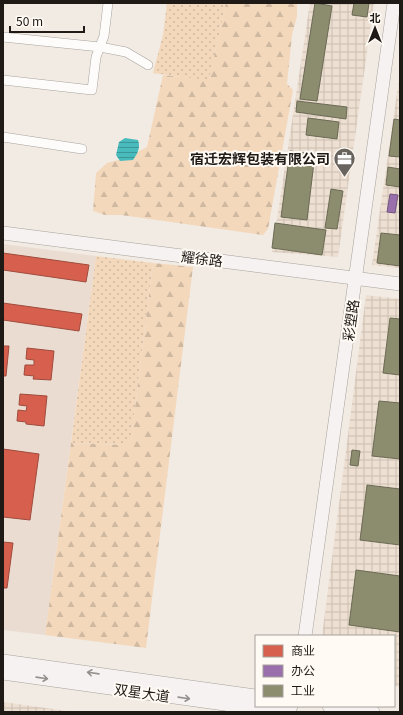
<svg xmlns="http://www.w3.org/2000/svg" width="403" height="715" font-family="Georgia,'Noto Sans SC',serif">
<defs>
<pattern id="industrial-grid" width="8" height="8" patternUnits="userSpaceOnUse"><rect width="8" height="8" fill="#eddfd1"/><path d="M0 4h8M4 0v8" fill="none" stroke="#cbbfb3"/></pattern>
<pattern id="grass-dots" width="8" height="8" patternUnits="userSpaceOnUse"><rect width="8" height="8" fill="#f3d8bc"/><path d="M2 2h.1M6 6h.1" fill="none" stroke="#d0b9a1" stroke-width="1.8" stroke-linecap="round"/></pattern>
<pattern id="forest-firs" width="22" height="20" patternUnits="userSpaceOnUse"><rect width="22" height="20" fill="#f3d8bc"/><path d="M5 1l3.5 6h-7zM16 11l3.5 6h-7z" fill="#d0b9a1"/></pattern>
<pattern id="water-rules" width="6" height="5" patternUnits="userSpaceOnUse"><rect width="6" height="5" fill="#49bbbd"/><path d="M0 2.5h6" fill="none" stroke="#3c9799"/></pattern>
</defs>
<rect width="100%" height="100%" fill="#f2ebe3"/>
<polygon fill="#ebdcd2" points="3,244 96,256 45,635 3,630"/>
<g fill="url(#industrial-grid)">
<polygon points="310,3 374,3 338,257 272,252"/>
<polygon points="400,73 400,268 372,265"/>
<polygon points="366,295 400,299 400,687 394,686 394,636 322,636"/>
<polygon points="3,702 74,712 3,712"/>
</g>
<g fill="url(#grass-dots)">
<polygon points="167,3 226,3 209,81 153,73 163,35"/>
<polygon points="96,256 153,263 131,440 125,445 71,443"/>
</g>
<g fill="url(#forest-firs)">
<polygon points="226,3 297,3 297,16 292,35 287,84 293,90 268,229 263,235 121,215 105,215 93,211 96,173 107,163 126,158 147,147 163,75 209,80"/>
<polygon points="153,263 193,267 146,648 45,635 71,443 124,445 131,440"/>
</g>
<path fill="url(#water-rules)" d="M125,138L138,140C141,148 137,154 133,160L120,161L116,155L119,142Z"/>
<g fill="#d6604d" stroke="#9f4b3c">
<polygon points="3,253 89,265 86,282 3,270"/>
<polygon points="3,303 82,314 79,331 3,320"/>
<polygon points="3,346 9,346 6,376 3,376"/>
<polygon points="27,348 54,351 51,380 33,379 34,376 24,375 25,365 34,365 34,360 26,359"/>
<polygon points="20,394 47,396 44,426 26,424 26,422 17,421 18,410 26,411 27,406 19,405"/>
<polygon points="3,449 39,454 30,520 3,517"/>
<polygon points="3,542 13,543 7,588 3,588"/>
</g>
<polygon fill="#9970ab" stroke="#74567e" points="390,194 398,195 395,213 387,212"/>
<g fill="#8c8c6e" stroke="#6b6a54">
<polygon points="315,3 332,6 317,101 300,99"/>
<polygon points="354,3 369,3 367,17 352,15"/>
<polygon points="297,101 347,107 346,119 296,112"/>
<polygon points="308,118 339,122 337,139 306,135"/>
<polygon points="394,119 400,120 400,157 389,156"/>
<polygon points="290,151 315,154 307,220 281,217"/>
<polygon points="388,167 400,169 400,187 386,185"/>
<polygon points="331,189 343,191 337,229 325,228"/>
<polygon points="275,223 326,230 322,255 272,248"/>
<polygon points="381,233 400,235 400,266 377,263"/>
<polygon points="390,318 400,319 400,375 383,373"/>
<polygon points="379,401 400,403 400,459 372,456"/>
<polygon points="352,450 360,451 358,466 350,465"/>
<polygon points="367,485 400,489 400,545 360,540"/>
<polygon points="356,570 400,576 400,632 349,625"/>
</g>
<g fill="none" stroke-linecap="round" stroke-linejoin="round">
<defs>
<g id="street">
<polyline points="3,37 100,47 126,52 148,65"/>
<polyline points="3,80 92,90 96,57 104,36 108,3"/>
<polyline points="3,137 82,149"/>
</g>
<g id="secondary">
<polyline points="3,233 400,284"/>
<polyline points="305,636 394,3"/>
<polyline points="3,661 256,696"/>
<polyline points="3,673 281,712"/>
<polyline points="329,706 373,712"/>
<polyline points="289,712 291,706"/>
</g>
</defs>
<use href="#street" stroke="#a7a29c" stroke-width="10"/>
<use href="#secondary" stroke="#a7a29c" stroke-width="14"/>
<use href="#street" stroke="#fdfcfb" stroke-width="9"/>
<use href="#secondary" stroke="#f6f2f1" stroke-width="13"/>
</g>
<defs><path id="oneway-shaft" d="M-6 0H5M1.5-3L5.5 0L1.5 3" fill="none" stroke-width="1.6" stroke-linecap="round" stroke-linejoin="round"/></defs>
<g stroke="#95918e">
<use href="#oneway-shaft" transform="translate(93 673) rotate(-172)"/>
<use href="#oneway-shaft" transform="translate(42 678) rotate(8)"/>
<use href="#oneway-shaft" transform="translate(184 698) rotate(8)"/>
</g>
<defs>
<symbol id="office-pin" viewBox="-11 -11 22 30"><path d="M0 17L-7.5 6A9.5 9.5 0 1 1 7.5 6Z" fill="#69635e" stroke="#fffaf4"/><path d="M-6-3h4V-5.5h4V-3h4V5H-6ZM-1-4.5V-3h2v-1.5ZM-6 0V1H6V0Z" fill="#fff"/></symbol>
</defs>
<g fill-rule="evenodd">
<use href="#office-pin" x="332" y="146" width="25" height="34"/>
</g>
<g text-anchor="middle" dominant-baseline="central" stroke-width="4" stroke-linejoin="round" paint-order="stroke">
<g font-size="14" font-weight="bold" fill="#1f1a16" stroke="#fffaf4" text-anchor="end">
<text x="330" y="158">宿迁宏辉包装有限公司</text>
</g>
<g font-size="14" fill="#1f1a16" stroke="#fffaf4">
<text transform="translate(202 258) rotate(7)">耀徐路</text>
<text transform="translate(350 320) rotate(-82)">彩塑路</text>
<text transform="translate(142 692) rotate(8)">双星大道</text>
</g>
</g>
<rect width="403" height="715" fill="none" stroke="#1f1a16" stroke-width="8"/>
<rect x="255" y="635" width="140" height="72" fill="#fffaf4" stroke="#a5a09b"/>
<rect x="263" y="645" width="20" height="12" fill="#d6604d" stroke="#a5a09b"/>
<text x="291" y="655" font-size="12" fill="#1f1a16">商业</text>
<rect x="263" y="665" width="20" height="12" fill="#9970ab" stroke="#a5a09b"/>
<text x="291" y="675" font-size="12" fill="#1f1a16">办公</text>
<rect x="263" y="685" width="20" height="12" fill="#8c8c6e" stroke="#a5a09b"/>
<text x="291" y="695" font-size="12" fill="#1f1a16">工业</text>
<g transform="translate(375 28)" stroke="#fffaf4" stroke-width="3" paint-order="stroke">
<path d="M0-3L7 15L0 10L-7 15Z" fill="#1f1a16"/>
<text y="-6" font-size="11" font-weight="bold" text-anchor="middle" fill="#1f1a16">北</text>
</g>
<path d="M10 26v6h74v-6" fill="none" stroke="#1f1a16" stroke-width="2"/>
<text x="16" y="26" font-size="12" fill="#1f1a16" stroke="#fffaf4" stroke-width="3" paint-order="stroke">50 m</text>
</svg>
